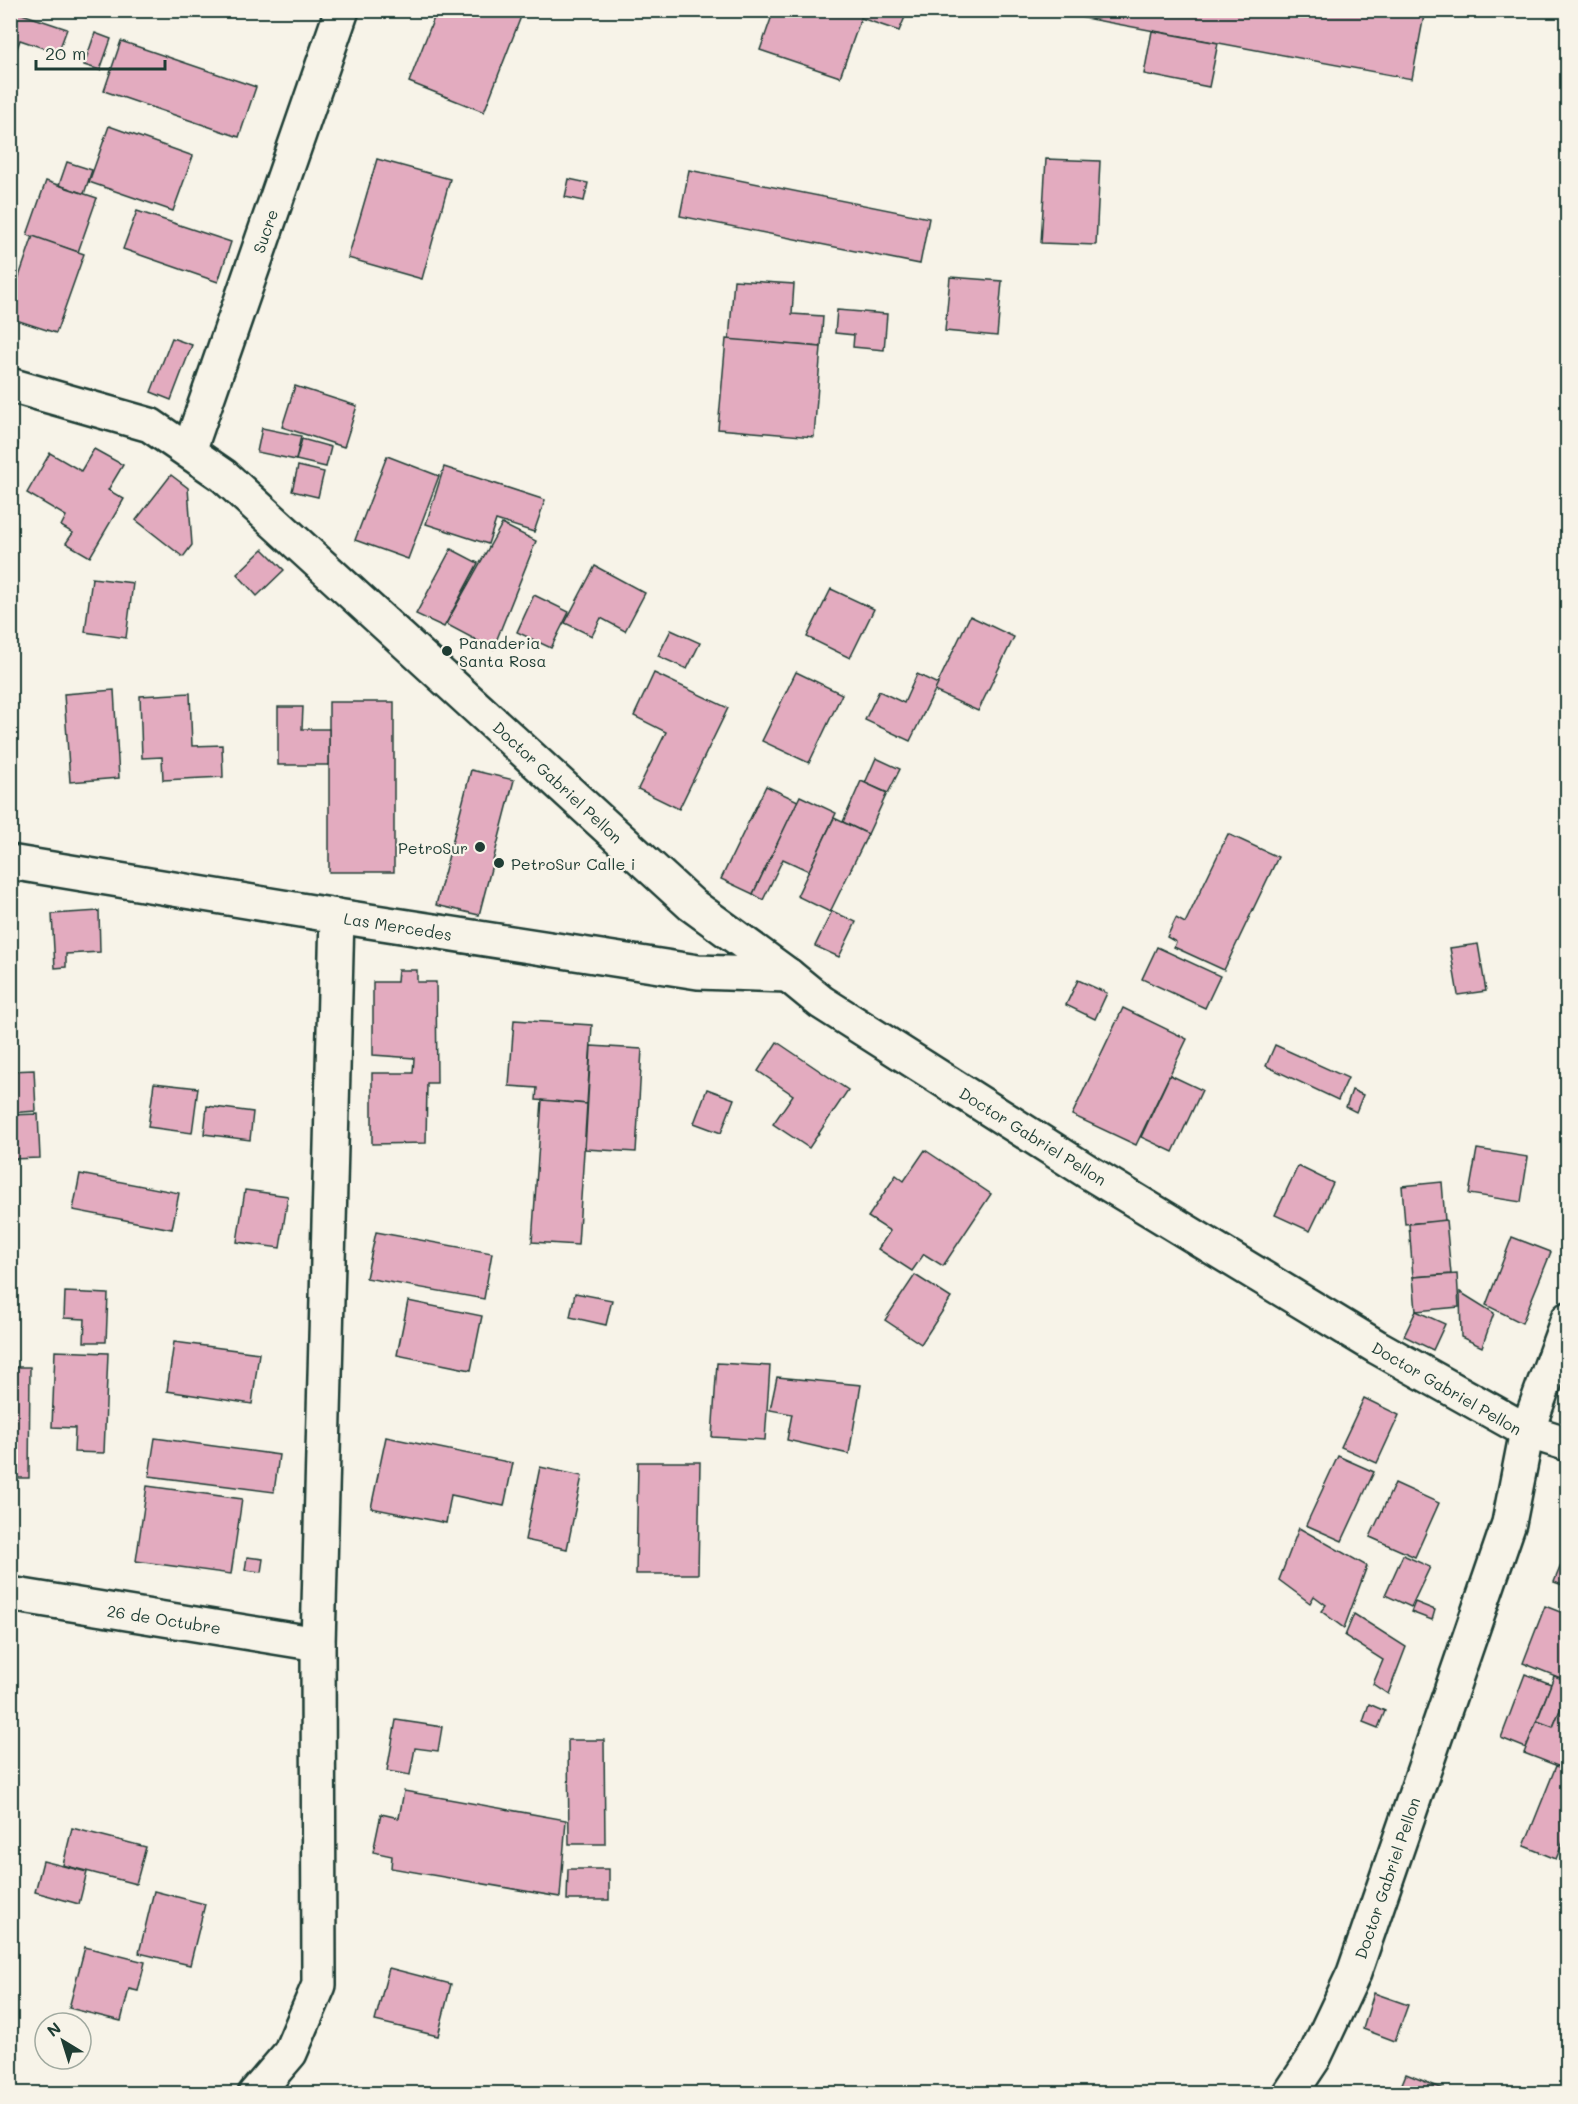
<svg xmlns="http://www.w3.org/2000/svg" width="1578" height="2104" font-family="Mali,sans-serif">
<rect width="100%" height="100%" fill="#f7f3e8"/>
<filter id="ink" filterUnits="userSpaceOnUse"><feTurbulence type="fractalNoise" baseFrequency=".0167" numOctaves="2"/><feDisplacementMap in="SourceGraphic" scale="12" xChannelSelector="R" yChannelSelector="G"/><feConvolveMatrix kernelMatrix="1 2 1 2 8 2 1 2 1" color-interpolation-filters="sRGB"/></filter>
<g filter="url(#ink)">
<g fill="#e3abbf" stroke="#1f3d34" stroke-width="1.5">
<polygon points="10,10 67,29 58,53 20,40 10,68"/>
<polygon points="437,10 513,10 522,14 484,112 409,82"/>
<polygon points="774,10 908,10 899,31 861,18 840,77 760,50"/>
<polygon points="1042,10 1425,10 1412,79"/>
<polygon points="1152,31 1218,43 1209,87 1144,74"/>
<polygon points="95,33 111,39 100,70 84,65"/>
<polygon points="121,41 256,87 239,137 104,91"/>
<polygon points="109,126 193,156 173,211 89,182"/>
<polygon points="377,159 450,179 422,279 348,258"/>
<polygon points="1046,159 1100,161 1096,245 1041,243"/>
<polygon points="67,162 92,170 84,194 59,185"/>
<polygon points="689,170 929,218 920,264 680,216"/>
<polygon points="569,179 588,183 584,201 565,197"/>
<polygon points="46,181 97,198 78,252 27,235"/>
<polygon points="137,211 231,242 218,282 123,249"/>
<polygon points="33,236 84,254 56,333 10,318 10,303"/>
<polygon points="950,277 1002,281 997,336 945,331"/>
<polygon points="734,280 794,284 792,314 823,316 821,347 729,340"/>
<polygon points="837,310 887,314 884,350 853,347 854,335 835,333"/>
<polygon points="172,338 192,345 171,400 151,392"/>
<polygon points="726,339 821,347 814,437 718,429"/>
<polygon points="295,386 357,406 344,447 282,427"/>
<polygon points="262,428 301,436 296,460 257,452"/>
<polygon points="302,439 331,447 326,467 296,460"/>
<polygon points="10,442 18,443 15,469 10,468"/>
<polygon points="94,449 123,465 108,490 124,499 90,557 66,543 73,533 61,526 66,516 27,493 50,453 81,471"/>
<polygon points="387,456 439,476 408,559 355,540"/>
<polygon points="298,466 324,472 318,497 292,491"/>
<polygon points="444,467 545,500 534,532 496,520 488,544 426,524"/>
<polygon points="171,475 188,488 192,545 183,557 136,520"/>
<polygon points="502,524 536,541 493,649 446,624"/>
<polygon points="263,549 284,570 257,596 237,574"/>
<polygon points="451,549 478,563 444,627 416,614"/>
<polygon points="595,566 645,593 625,631 601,618 592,636 565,623"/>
<polygon points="92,578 133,583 126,638 85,632"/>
<polygon points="831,589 874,609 850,658 807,637"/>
<polygon points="534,595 569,612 551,648 517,632"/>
<polygon points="970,616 1014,637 978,711 934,691"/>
<polygon points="671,630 700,643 687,669 658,656"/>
<polygon points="796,672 842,694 809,763 762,741"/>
<polygon points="654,673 728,708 679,809 638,789 666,732 634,716"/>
<polygon points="917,674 938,684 910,741 865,720 879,691 904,703"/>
<polygon points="114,690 119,778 70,782 64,694"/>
<polygon points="190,693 192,746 222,745 223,777 163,780 162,757 142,758 140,696"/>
<rect x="329" y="702" width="65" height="170"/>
<polygon points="278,707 303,707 302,729 329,729 329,765 278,765"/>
<polygon points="876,758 900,769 888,793 865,783"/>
<polygon points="471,770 514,780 479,915 436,905"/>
<polygon points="861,781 887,793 868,834 843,822"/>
<polygon points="766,786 798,801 753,894 721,879"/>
<polygon points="800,796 836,813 809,871 783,859 763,900 753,894"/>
<polygon points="834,818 868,834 830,912 797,896"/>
<polygon points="1228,834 1278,857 1224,970 1174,947 1176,942 1167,937 1176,918 1185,923"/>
<polygon points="99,911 100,952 66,954 66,967 55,968 52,914"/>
<polygon points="832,911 856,922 839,957 815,946"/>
<polygon points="1478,944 1486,991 1458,995 1450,948"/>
<polygon points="1157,947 1220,976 1205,1008 1142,979"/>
<polygon points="398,970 417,970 417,982 436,982 437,1083 427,1083 426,1143 372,1144 372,1073 413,1073 414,1058 373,1055 373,982 397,982"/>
<polygon points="1078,980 1107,993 1095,1019 1066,1005"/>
<polygon points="1123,1008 1187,1039 1136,1145 1072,1115"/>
<polygon points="514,1020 592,1025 587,1104 536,1100 537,1088 509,1086"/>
<polygon points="777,1042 848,1090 809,1148 773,1124 793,1095 758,1071"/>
<polygon points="1275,1045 1348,1078 1338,1100 1266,1066"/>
<polygon points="591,1046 642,1049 636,1152 585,1149"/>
<polygon points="34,1070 36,1111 10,1113 10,1071"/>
<polygon points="1170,1075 1202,1090 1173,1152 1141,1137"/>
<polygon points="154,1083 198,1088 192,1133 148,1127"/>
<polygon points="707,1089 734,1099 721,1133 694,1123"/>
<polygon points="1352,1090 1363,1095 1356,1112 1346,1107"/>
<polygon points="542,1100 587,1104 578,1245 532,1242"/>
<polygon points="207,1106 253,1112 250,1140 204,1134"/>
<polygon points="38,1114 40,1158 10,1159 10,1115"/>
<polygon points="1477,1149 1528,1157 1521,1202 1469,1194"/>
<polygon points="925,1150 991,1194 943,1266 924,1254 912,1271 878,1249 890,1231 868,1217 896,1175 904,1181"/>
<polygon points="1298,1166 1333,1183 1310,1231 1275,1215"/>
<polygon points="80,1174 179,1193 172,1229 73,1210"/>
<polygon points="1442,1182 1445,1221 1405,1224 1402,1186"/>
<polygon points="245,1190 288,1196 280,1248 237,1242"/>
<polygon points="1446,1220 1451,1274 1413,1277 1409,1224"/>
<polygon points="376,1232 492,1253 484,1299 366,1278"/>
<polygon points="1512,1237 1551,1252 1522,1323 1486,1305"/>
<polygon points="1457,1274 1459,1307 1416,1311 1413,1277"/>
<polygon points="915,1275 951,1298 921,1344 885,1320"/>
<polygon points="65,1292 108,1294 106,1342 84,1342 85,1319 64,1318"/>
<polygon points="1460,1292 1494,1313 1482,1347 1461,1337"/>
<polygon points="575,1293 612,1300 606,1325 570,1317"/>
<polygon points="408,1301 482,1316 471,1370 397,1355"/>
<polygon points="1416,1311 1445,1324 1433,1350 1404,1336"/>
<polygon points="174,1342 259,1353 252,1404 167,1391"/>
<polygon points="55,1351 108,1353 104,1453 74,1452 75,1428 52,1427"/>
<polygon points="717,1363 770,1366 765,1440 712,1437"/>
<polygon points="10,1367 30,1367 29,1478 10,1478"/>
<polygon points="777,1377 861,1385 849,1454 787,1440 792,1414 770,1410"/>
<polygon points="1364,1398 1399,1415 1377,1463 1341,1447"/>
<polygon points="386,1437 513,1463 504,1506 451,1495 446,1523 371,1508"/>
<polygon points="155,1438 279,1455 274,1492 149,1476"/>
<polygon points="1338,1456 1374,1472 1342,1541 1306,1525"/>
<polygon points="638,1462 700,1462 698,1574 636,1574"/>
<polygon points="540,1467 582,1476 567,1549 525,1540"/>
<polygon points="1395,1483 1439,1503 1415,1557 1370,1537"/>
<polygon points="147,1486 242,1499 231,1574 136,1561"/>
<polygon points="1299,1528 1367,1566 1344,1628 1321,1611 1326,1605 1314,1596 1310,1603 1279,1580"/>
<polygon points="1568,1548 1568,1587 1554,1582"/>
<polygon points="1403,1555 1430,1567 1411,1607 1385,1595"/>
<polygon points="247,1557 263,1559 261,1572 245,1570"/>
<polygon points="1415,1602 1435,1610 1432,1620 1411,1612"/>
<polygon points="1545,1606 1568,1615 1568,1681 1523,1663"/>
<polygon points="1354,1614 1406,1647 1388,1694 1373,1684 1383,1660 1345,1636"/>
<polygon points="1525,1674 1551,1684 1526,1748 1501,1738"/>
<polygon points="1554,1676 1568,1681 1568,1691 1553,1727 1537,1721"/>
<polygon points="1568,1691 1568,1770 1524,1753 1537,1721 1553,1727"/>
<polygon points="1369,1704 1385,1711 1378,1728 1363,1722"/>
<polygon points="396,1720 442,1727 438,1751 415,1748 410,1775 387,1771"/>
<polygon points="568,1740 604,1740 605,1844 569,1844"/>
<polygon points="1556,1766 1568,1770 1568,1830 1556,1859 1524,1846"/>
<polygon points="404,1791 566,1820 560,1897 391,1868 392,1856 373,1852 381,1814 399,1818"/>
<polygon points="72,1828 146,1847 136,1884 63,1865"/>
<polygon points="43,1861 87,1872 79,1904 35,1892"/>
<polygon points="568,1869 609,1869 609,1900 567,1900"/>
<polygon points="154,1891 205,1904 190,1965 139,1953"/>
<polygon points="85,1947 145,1962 138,1991 129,1989 121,2021 69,2008"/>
<polygon points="389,1968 451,1984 438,2036 375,2021"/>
<polygon points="1374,1993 1408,2005 1395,2041 1363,2029"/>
<polygon points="1406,2074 1446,2090 1445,2094 1398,2094"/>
</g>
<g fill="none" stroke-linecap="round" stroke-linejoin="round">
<defs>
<g id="minor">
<polyline points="189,451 342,10"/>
<polyline points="10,862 337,916 698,972 788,975"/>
<polyline points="1527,1431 1568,1319"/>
<polyline points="10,1594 318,1644"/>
<polyline points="255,2094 290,2053 319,1985 318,1644 337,916"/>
</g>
<g id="tertiary">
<polyline points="10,385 150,425 224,476 692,905 788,975 821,1002 1090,1173 1377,1347 1527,1431 1568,1444"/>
<polyline points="1290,2094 1314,2058 1354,1973 1509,1523 1527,1431"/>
</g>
</defs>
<use href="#minor" stroke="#1f3d34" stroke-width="38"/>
<use href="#tertiary" stroke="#1f3d34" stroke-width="38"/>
<use href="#minor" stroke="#f7f3e8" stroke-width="33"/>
<use href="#tertiary" stroke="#f7f3e8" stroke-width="33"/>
</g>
</g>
<g fill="#1f3d34" stroke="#f7f3e8" stroke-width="2">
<circle cx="447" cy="651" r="6"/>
<circle cx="480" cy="847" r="6"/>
<circle cx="499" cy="863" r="6"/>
</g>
<g text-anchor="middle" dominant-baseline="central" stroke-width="4.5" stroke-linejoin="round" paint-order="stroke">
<g font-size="16" fill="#1f3d34" stroke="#f7f3e8">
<text transform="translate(265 231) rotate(-71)">Sucre</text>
<text transform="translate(558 782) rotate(43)">Doctor Gabriel Pellon</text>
<text transform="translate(398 926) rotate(9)">Las Mercedes</text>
<text transform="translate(1033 1136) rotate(32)">Doctor Gabriel Pellon</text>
<text transform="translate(1447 1388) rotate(30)">Doctor Gabriel Pellon</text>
<text transform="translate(164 1619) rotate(9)">26 de Octubre</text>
<text transform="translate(1387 1878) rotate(-71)">Doctor Gabriel Pellon</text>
</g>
<g font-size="16" fill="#1f3d34" stroke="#f7f3e8" text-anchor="start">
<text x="459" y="642">Panaderia<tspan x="459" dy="18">Santa Rosa</tspan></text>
<text x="468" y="847" text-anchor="end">PetroSur</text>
<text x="511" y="863">PetroSur Calle i</text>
</g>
</g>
<rect width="1578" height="2104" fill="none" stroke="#f7f3e8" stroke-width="36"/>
<rect x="18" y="18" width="1542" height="2068" fill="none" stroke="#1f3d34" stroke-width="2" filter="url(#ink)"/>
<g transform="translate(63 2041) rotate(322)"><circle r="28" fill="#f7f3e8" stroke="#a1aaa0" stroke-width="1.5"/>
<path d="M0-4.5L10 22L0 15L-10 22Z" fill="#1f3d34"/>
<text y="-9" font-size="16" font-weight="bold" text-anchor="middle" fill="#1f3d34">N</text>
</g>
<path d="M36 60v9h129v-9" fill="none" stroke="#1f3d34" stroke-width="3"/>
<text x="45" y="60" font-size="18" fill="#1f3d34" stroke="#f7f3e8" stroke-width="4.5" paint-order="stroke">20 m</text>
</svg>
